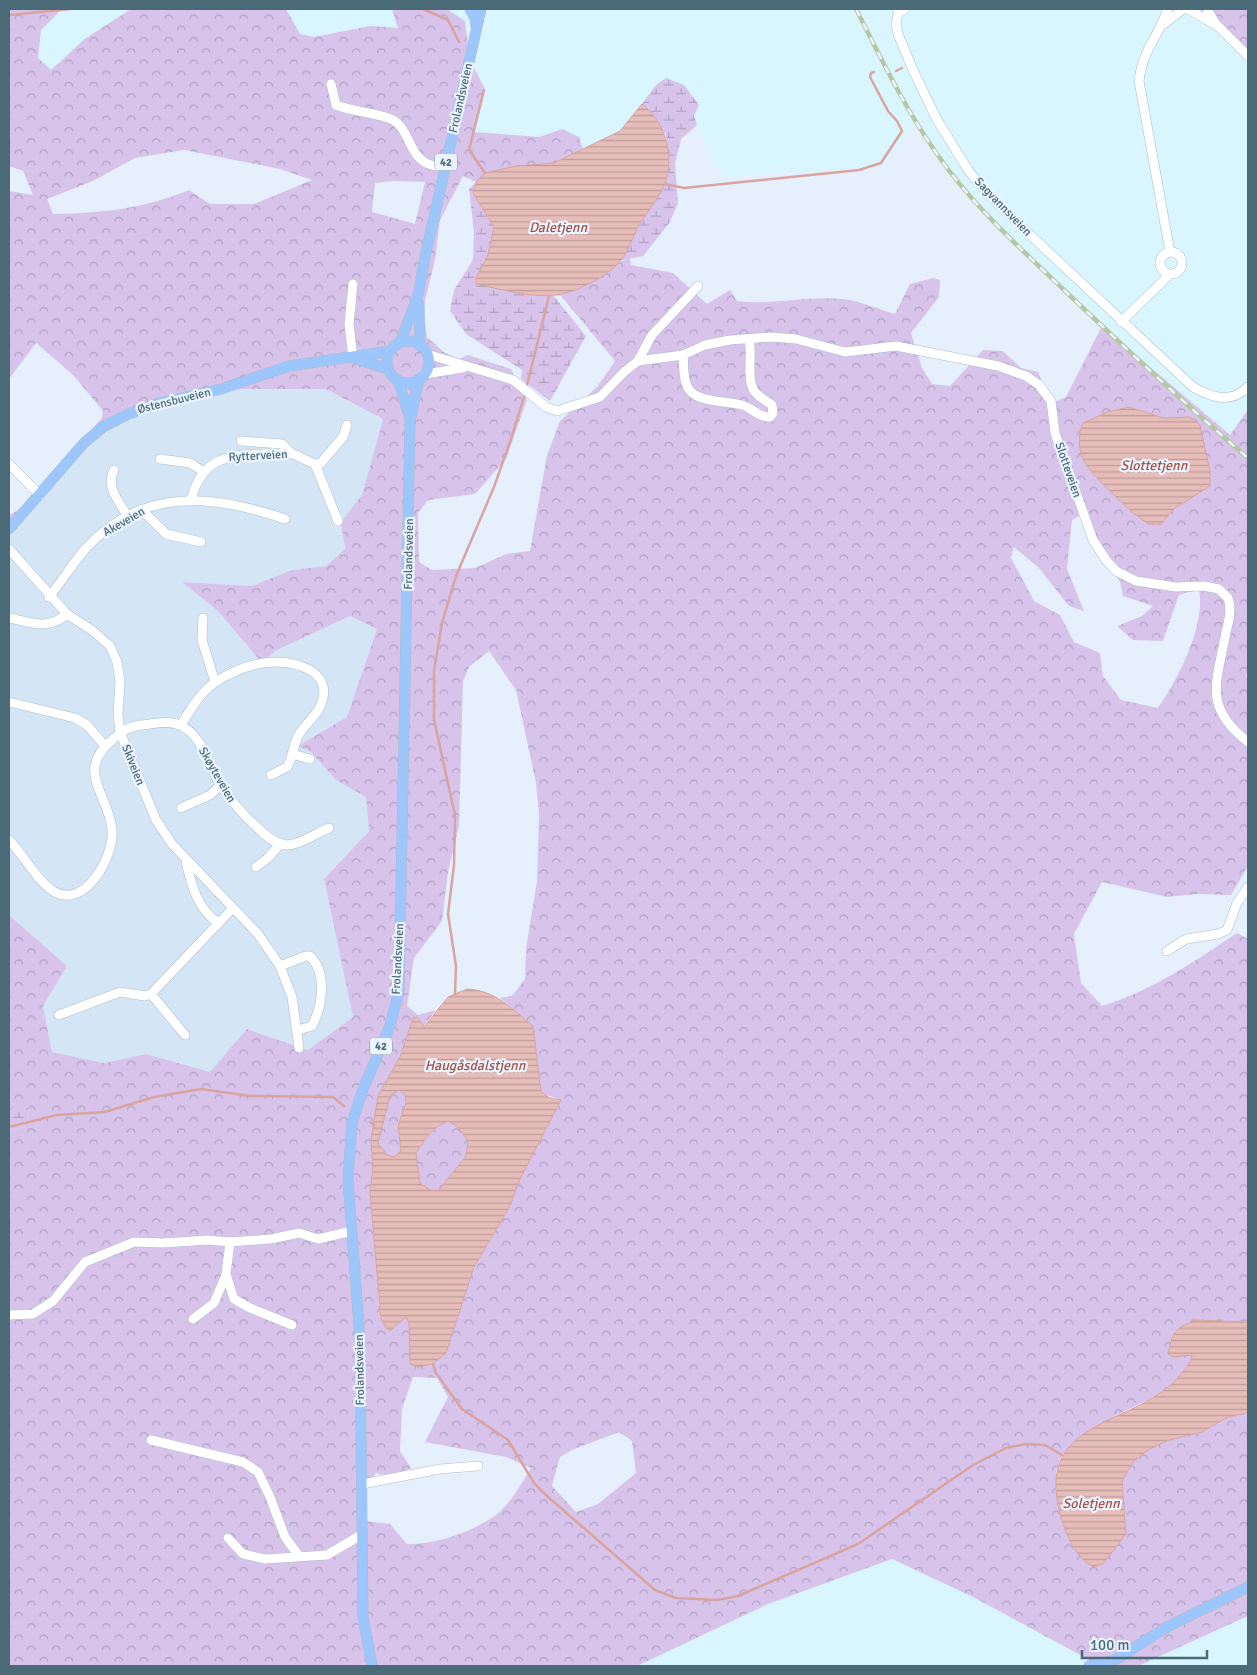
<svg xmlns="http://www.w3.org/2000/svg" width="1257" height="1675" font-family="Signika,sans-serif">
<defs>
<pattern id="forest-crowns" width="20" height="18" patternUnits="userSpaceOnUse" patternTransform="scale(1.25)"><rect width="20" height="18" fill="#d8c3eb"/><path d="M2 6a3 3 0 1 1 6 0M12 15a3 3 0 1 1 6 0" fill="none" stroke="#b1a2c3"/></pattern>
<pattern id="wetland-marsh" width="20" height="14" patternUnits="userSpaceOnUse" patternTransform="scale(1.25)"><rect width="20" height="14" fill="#d8c3eb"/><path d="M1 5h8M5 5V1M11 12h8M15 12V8" fill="none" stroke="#b1a2c3"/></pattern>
<pattern id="water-rules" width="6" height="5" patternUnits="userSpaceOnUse" patternTransform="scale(1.25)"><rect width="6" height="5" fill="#e7bdb9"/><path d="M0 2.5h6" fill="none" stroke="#bd9e9b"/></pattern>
</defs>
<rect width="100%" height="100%" fill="#e6f0fd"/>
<polygon fill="#d4e5f5" points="228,389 326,389 383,419 362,495 341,522 345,549 326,566 292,570 252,586 183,582 218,611 261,662 275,651 350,616 377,629 347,717 299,746 311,752 336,780 366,796 369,831 324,879 353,1017 308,1050 247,1029 210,1073 146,1054 104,1063 52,1052 43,1006 67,966 9,915 9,534 101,426"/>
<g fill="#d9f5fd">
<polygon points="62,9 131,9 86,38 51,70 38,58 41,30"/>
<polygon points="286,9 392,9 398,28 370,26 314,37 300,34"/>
<polygon points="447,9 1195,9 1248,56 1248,410 1230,435 1115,339 1001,227 942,162 917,121 882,166 725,177 712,160 693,116 698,110 656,85 620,131 583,149 579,137 562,129 539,137 474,132 484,87 470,60 465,22"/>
<polygon points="892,1559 973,1597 1084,1657 1095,1666 637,1666 768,1604"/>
<polygon points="1248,1616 1248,1666 1138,1666"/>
</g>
<g fill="url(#forest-crowns)" fill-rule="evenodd">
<path d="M9,9H62L41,30L38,58L51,70L86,38L131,9H286L300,34L314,37L370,26L398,28L392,9H447L465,21L470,60L484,87L474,132L539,137L562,129L579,137L583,149C574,154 564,159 554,163C528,171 498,161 476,182L463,176L440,220L435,260L423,309L427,337L445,353L459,359L468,355L511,369L527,400L506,459L475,494L428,500L418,513L419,562L432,570L475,568L506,554L530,551L547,455L560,421L597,387L615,361L561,296L553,295C571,291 585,286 600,276C611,270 618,261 630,258L631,265L673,273L707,304L730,290L737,301C774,306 812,294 850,300C865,303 880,310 895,314L910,284L933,278L940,280L939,297L911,333L922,368L932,384L950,386L983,350L1003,351L1021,368L1038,372L1051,403L1066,397L1102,326L1230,435L1248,410V669L1246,676L1248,680V866L1231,895L1198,894L1167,897L1102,882L1074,934L1081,983L1102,1006C1151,991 1194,962 1237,933L1248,939V1322L1196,1320L1173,1357L1192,1355V1361L1175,1382L1160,1394L1115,1416L1062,1455L1056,1472L1057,1502L1126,1534L1122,1481L1132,1463L1148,1450L1169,1440L1202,1432L1228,1417L1248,1413V1616L1138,1666H1095L1084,1657L973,1597L892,1559L768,1604L637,1666H9V1132L28,1126L29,1107L9,1099V915L67,966L43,1006L52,1052L104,1063L146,1054L210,1072L247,1029L308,1050L353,1017L324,879L369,831L366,797L336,780L311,752L298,746L347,717L377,629L350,616L275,651L262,663L218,611L182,582L252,586L292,570L326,566L345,549L341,522L362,495L383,419L326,389H229L101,426L9,534V515L19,510L102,418L103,411L73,375L36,343L9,379V191L33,195L23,171L9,166ZM184,150L280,169L312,180L254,204H210L189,190C142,209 103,213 53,214L47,199L93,181L135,158ZM394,181L425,182L415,224L372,212L375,183ZM1129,407L1164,418L1177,417L1209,486L1175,508L1161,524C1157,524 1152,525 1149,523C1131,515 1094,477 1083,460ZM1081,515L1120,582L1123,596L1153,606L1142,616L1117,626L1133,640L1163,641L1179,595L1199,589C1206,625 1178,679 1158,708L1121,700L1103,676L1100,653L1074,642L1060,615L1034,601L1011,558L1014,547L1039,568L1069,606L1084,611L1067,569L1072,520ZM489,651L516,690L536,783L539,814L537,881L526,949L525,979L512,996L500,998L533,1026L541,1093L561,1100L519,1181L510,1206L474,1267L446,1353L411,1364L409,1322L406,1316L391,1330L381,1319L370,1192L373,1167L371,1140L413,1019L423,1027L436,1010L418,1015L407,1006L414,958L442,921L448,872L459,826L463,681L469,667ZM413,1377L437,1378L448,1397L425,1442L506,1457L531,1468C522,1483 510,1504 496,1515C470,1533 438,1544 407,1544L390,1524L364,1521L365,1488L376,1473L393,1477L411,1468L400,1451L402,1409ZM619,1432L632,1441L636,1473L598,1504L576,1512L552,1486L560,1457L572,1450Z"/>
<polygon points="1195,9 1248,9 1248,56"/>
<polygon points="399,1090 405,1095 406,1103 398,1126 401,1151 394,1157 387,1155 378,1143 390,1096"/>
<path d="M448,1121L457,1126L468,1141L466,1156L438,1191L430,1190L420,1183L416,1153C425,1139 432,1129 448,1121Z"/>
</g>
<g fill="url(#wetland-marsh)">
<polygon points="666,78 684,85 699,105 694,116 697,125 681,139 675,164 678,203 670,222 643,256 622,260 639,225 665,184 669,167 666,135 642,104 656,85"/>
<polygon points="476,182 473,193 494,227 488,255 476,278 549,296 553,295 586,336 550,401 521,379 522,370 466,334 450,311 454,290 473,260 474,232 469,189"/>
<polygon points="9,1099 29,1106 28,1126 9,1132"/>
</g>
<g fill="url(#water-rules)" stroke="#d9a49f" fill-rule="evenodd">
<path d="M642,104C665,121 675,156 665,183C660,198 647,211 639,225C633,236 629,250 622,259C613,272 591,283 578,289C545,303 509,291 476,284V278L488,255L494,227L473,193L476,182L485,173L516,166L554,163L620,131Z"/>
<path d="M1129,407L1164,418L1190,417L1200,425L1210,471V486L1175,508L1161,524C1157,524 1152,525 1149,524C1135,517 1091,475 1084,461C1078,450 1078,434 1083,423L1107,412Z"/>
<path d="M467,989C495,990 512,1009 533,1026L541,1092L550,1098L561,1100L519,1181L510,1206L474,1267L446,1353L433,1364L418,1367L410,1364L409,1323L406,1317L391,1330L387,1329L381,1319L370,1192L373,1167L371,1140L378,1096L400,1057L413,1018L417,1017L424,1027L448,997ZM399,1090L405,1095L406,1103L398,1126L401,1151L394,1157L387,1155L378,1143L390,1096ZM448,1121L457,1126L468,1141L466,1156L438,1191L430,1190L420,1183L416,1153C425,1139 432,1128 448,1121Z"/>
<path d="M1196,1320L1248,1322V1413L1228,1417L1202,1432L1169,1440L1148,1450L1132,1463L1122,1481L1126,1534L1103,1564L1093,1567C1075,1557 1065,1533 1060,1514C1034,1415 1138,1428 1181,1374C1186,1368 1191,1363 1192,1355L1173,1357L1168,1354C1173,1331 1174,1329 1196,1320Z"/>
</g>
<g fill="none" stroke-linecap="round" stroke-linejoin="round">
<g stroke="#d9a49f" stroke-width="2.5">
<polyline points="423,9 448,20 459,42"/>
<polyline points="9,15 70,9"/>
<polyline points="896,71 902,68"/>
<polyline points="484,90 469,150 485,173"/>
<polyline points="665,184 684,188 859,170 881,163 902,131 897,121 888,111 870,77 871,73 874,72"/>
<polyline points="455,994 456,966 448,914 454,865 455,815 434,720 434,671 442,623 456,576 494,487 510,442 524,397 549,296"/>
<polyline points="370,1122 374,1125"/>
<polyline points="9,1127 57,1115 105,1112 154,1097 201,1089 250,1096 333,1097 344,1106"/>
<polyline points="433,1364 436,1373 462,1409 508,1440 534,1483 547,1496 655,1590 676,1598 717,1600 738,1596 858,1544 973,1465 1006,1448 1026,1444 1045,1445 1062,1455"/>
</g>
<defs>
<g id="minor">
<path d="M905,9L898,13L896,24L898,34L913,70L936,118L968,170L987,193L1027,232L1193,387C1213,398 1230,404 1248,387"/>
<path d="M1168,9C1158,38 1143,48 1139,81L1170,252"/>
<polyline points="1188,9 1218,26 1248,56"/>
<polyline points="1207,9 1217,26"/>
<polyline points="1164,24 1183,9"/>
<path d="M331,84L336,105C353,112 379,113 393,120C409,129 409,154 426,163C431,166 439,166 445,167"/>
<circle cx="1171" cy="263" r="11"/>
<polyline points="353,284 349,324 353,358"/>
<polyline points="1121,322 1169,275"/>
<path d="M427,354L513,380L546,407L557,411L600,397L624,372L638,361L683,355L705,345L730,340L771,337L796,339L845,352L896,346L998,366L1026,376L1039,385L1051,401L1055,433L1093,540L1106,560L1116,571L1136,581L1176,587L1204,586L1219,589L1228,598C1232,610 1229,620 1226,632C1217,683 1202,706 1248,742"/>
<path d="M683,355C684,364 683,375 686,383C691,404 725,400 742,405C752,408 760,418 770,417L773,413L772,405C767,401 760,398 756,393C745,382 753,355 749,339"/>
<polyline points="638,361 652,335 698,286"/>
<polyline points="425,374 463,368"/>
<polyline points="241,441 282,444 291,453"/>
<polyline points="160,459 190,463 204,472"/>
<polyline points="9,464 40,495"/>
<polyline points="315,464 338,521"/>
<path d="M114,470C105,487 120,503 128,517"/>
<path d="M191,500C202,458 226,455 265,454C273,454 284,452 292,454C302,456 310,465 320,464L343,437L347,425"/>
<polyline points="142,510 166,534 201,542"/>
<polyline points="9,549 67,614 93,631 110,646 117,662 120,681 118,715 120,732 156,820 172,844 258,934 280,966 292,997 299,1048"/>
<path d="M49,597C62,581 73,563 86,548C143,487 213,494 285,519"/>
<path d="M9,618C32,622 47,631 67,614"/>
<polyline points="203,618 202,640 215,682"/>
<polyline points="9,702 75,718 87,725 105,746"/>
<path d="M181,725C190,710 201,691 217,681C244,664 280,654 310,670C320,676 326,686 323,698C320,715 306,721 298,736C293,746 293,757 287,767L271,775"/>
<polyline points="292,754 310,759"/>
<polyline points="181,808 210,795 221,785"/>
<path d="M9,840C23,854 37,881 53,891C85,911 115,855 112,829C108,793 75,772 112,740C121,732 129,726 141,725C153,724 168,720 179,725C202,733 209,767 221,786C232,802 243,815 258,828C266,836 275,844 287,845C299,845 317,833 329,828"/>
<path d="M186,861C191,884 198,911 219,923"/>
<polyline points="256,867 268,858 280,844"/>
<polyline points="1167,951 1186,939 1218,934 1227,930 1237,903 1248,887"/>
<path d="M280,966L306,956H310C328,974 322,1007 312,1026L298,1030"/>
<polyline points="151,994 185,1035"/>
<polyline points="59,1015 120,992 145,996 151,994 232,909"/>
<polyline points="230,1242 226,1274 234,1299 250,1308 292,1325"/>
<polyline points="9,1315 33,1314 53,1301 85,1262 134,1242 163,1243 208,1240 230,1242 271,1239 299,1233 318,1239 352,1231"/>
<polyline points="193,1319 214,1303 226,1275"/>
<polyline points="151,1440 243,1462 258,1472 270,1497 285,1537 299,1556"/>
<polyline points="362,1484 440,1469 478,1466"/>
<polyline points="228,1538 243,1554 265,1559 327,1555 361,1535"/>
</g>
<g id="major">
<polyline points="470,9 475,18 476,26"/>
<polyline points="419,304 420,346"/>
<circle cx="408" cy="362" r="21"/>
<polyline points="400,343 418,296 425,257 481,9"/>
<polyline points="353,358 388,369"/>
<polyline points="398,380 410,418"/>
<polyline points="9,529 84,443 103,427 128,414 159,403 221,389 289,366 390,351"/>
<polyline points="372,1666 363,1617 360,1340 348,1179 352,1123 362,1092 390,1026 399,990 410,421 419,379"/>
<polyline points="1089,1666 1115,1660 1167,1627 1248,1587"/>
</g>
</defs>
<use href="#minor" stroke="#a9bfcd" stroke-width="10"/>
<use href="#major" stroke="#afbdc3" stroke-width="11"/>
<use href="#minor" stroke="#fff" stroke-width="9"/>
<use href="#major" stroke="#9dc7fc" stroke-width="10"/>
<defs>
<path id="rail" d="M856,9C881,58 905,109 937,154C972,205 1019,247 1064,290C1124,347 1185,404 1248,458"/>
</defs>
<use href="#rail" stroke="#b6c7a3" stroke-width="4.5"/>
<use href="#rail" stroke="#ecf5ff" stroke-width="2.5" stroke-dasharray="8" stroke-linecap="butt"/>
</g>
<g text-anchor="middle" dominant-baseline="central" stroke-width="4.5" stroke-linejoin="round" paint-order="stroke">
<g fill="#ecf5ff" stroke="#7b94a0" stroke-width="1">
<rect x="435" y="153.5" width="22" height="17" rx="4"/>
<rect x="370" y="1037.5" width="22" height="17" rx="4"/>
</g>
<g font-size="11" font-weight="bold" fill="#4a6a77">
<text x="446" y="162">42</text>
<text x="381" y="1046">42</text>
</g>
<g font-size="12" fill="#4a6a77" stroke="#ecf5ff">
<text transform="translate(461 98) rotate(-77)">Frolandsveien</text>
<text transform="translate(1003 207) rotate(46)">Sagvannsveien</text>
<text transform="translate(174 401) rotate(-14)">Østensbuveien</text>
<text transform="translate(258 456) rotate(-3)">Rytterveien</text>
<text transform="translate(1068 470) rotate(71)">Slotteveien</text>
<text transform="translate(124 522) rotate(-30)">Akeveien</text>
<text transform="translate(409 554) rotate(-89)">Frolandsveien</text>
<text transform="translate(133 765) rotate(68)">Skiveien</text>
<text transform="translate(217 775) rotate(60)">Skøyteveien</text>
<text transform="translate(398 959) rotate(-87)">Frolandsveien</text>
<text transform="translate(360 1370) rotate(-91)">Frolandsveien</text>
</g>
<g font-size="14" font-style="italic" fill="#a0544b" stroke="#ecf5ff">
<text x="558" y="227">Daletjenn</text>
<text x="1154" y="465">Slottetjenn</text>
<text x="475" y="1065">Haugåsdalstjenn</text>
<text x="1091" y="1503">Soletjenn</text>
</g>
</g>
<rect width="1257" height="1675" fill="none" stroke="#4a6a77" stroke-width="20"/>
<path d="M1082 1650v8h125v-8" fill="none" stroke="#4a6a77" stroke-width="2.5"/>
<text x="1090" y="1650" font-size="15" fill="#4a6a77" stroke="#ecf5ff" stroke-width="4" paint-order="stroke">100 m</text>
</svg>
